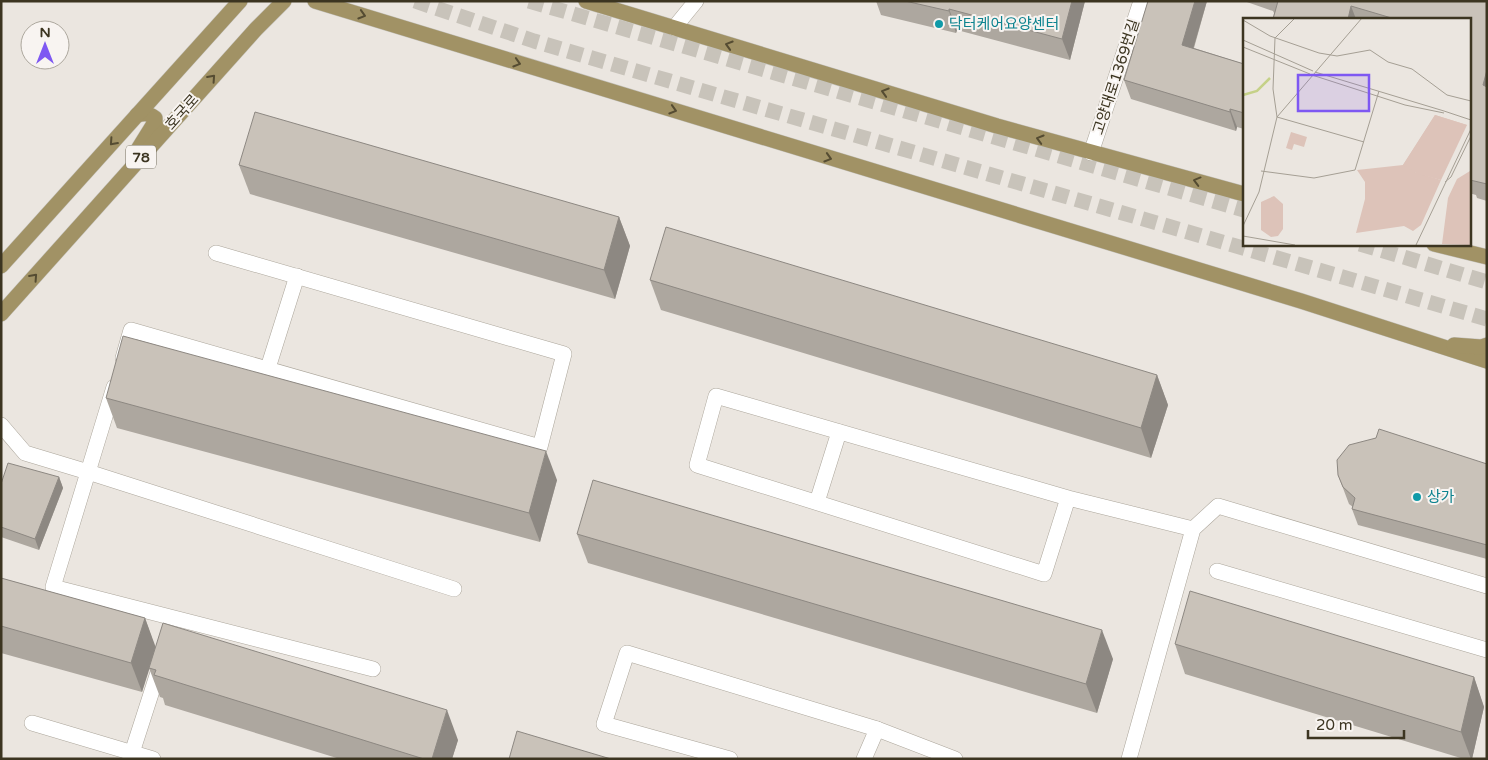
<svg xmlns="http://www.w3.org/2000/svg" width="1488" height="760" font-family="'Varela Round','Noto Sans KR',sans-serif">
<rect width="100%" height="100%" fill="#ebe6e0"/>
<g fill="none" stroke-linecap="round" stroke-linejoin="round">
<g stroke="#c8c3ba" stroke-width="15" stroke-dasharray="15 8" stroke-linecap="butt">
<polyline points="415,1 534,41 717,95 1487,319"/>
<polyline points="529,1 1244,210"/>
<polyline points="1360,244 1487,282"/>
</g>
<defs>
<g id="service">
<polyline points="123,358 131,330 540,447 564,354 216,253"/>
<polyline points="268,368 297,276"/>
<polyline points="114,387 53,587 373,669"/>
<polyline points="1,425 25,453 88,472 454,589"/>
<polyline points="1068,498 1044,574 697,465 716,396 1068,498 1193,529"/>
<polyline points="817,502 839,432"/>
<polyline points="1217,571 1487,650"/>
<polyline points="32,723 153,759"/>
<polyline points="130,759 161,663"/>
<polyline points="730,759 604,724 627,653 877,729 955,759"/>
<polyline points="864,759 877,729"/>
<polyline points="1129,759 1193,529 1218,506 1487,586"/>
</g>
<g id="minor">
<polyline points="674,28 696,1"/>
<polyline points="1091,153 1141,1"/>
</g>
<g id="primary">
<polyline points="315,1 1301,301 1487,361"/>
<polyline points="586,1 997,126 1244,194"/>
<path d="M137,151L155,122V118C148,113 145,113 137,115"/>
<polyline points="1434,244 1487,257"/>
<polyline points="1,266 240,1"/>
<polyline points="1,314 256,29 284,1"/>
<polyline points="1454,345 1481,347 1487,345"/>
</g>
</defs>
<use href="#service" stroke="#aca69b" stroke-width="16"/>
<use href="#minor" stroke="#aca69b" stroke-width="16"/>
<use href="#primary" stroke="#c4c2bc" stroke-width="16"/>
<use href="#service" stroke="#fff" stroke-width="15"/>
<use href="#minor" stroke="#fff" stroke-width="15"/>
<use href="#primary" stroke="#a19265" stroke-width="15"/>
</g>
<g fill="#ada79f">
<polygon points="876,1 1085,1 1070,60 957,30 956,33 881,15"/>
<polygon points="1148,1 1207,1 1194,48 1244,64 1244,129 1237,127 1236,131 1131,99 1124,80"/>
<polygon points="1244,1 1487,1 1487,201 1477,198 1476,195 1469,193 1469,19 1273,19 1274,13 1273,11"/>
<polygon points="239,165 619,217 630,246 615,299 250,194"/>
<polygon points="650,280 1157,375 1168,405 1151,458 661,310"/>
<polygon points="106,398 557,480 540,542 117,428"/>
<polygon points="1376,438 1487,464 1487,559 1358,525 1352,509 1353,507 1349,504 1338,475"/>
<polygon points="59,477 63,488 39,550 1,537 1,484"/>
<polygon points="577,534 1113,659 1097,713 588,563"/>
<polygon points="1,578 145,618 155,647 458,740 452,759 340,759 165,705 163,698 160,697 149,668 142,692 1,653"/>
<polygon points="1175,644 1474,677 1484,707 1472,759 1464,759 1185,674"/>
</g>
<g fill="#8d8882">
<polygon points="1072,1 1085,1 1070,60 1062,39"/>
<polygon points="1195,1 1207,1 1189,63 1182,45"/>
<polygon points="1351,6 1356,19 1348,19"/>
<polygon points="949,9 957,30 956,33 949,11"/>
<polygon points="1487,70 1487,97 1483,85"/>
<polygon points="1230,109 1237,127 1236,131 1230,112"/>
<polygon points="619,217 630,246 615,299 604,270"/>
<polygon points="1157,375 1168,405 1151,458 1141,428"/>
<polygon points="546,451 557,480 540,542 529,513"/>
<polygon points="59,477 63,488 39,550 35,539"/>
<polygon points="145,618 156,648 142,692 131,663"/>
<polygon points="1102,630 1113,659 1097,713 1086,684"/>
<polygon points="1474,677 1484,707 1472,759 1471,759 1461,732"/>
<polygon points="447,710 458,740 452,759 432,759"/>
</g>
<g fill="#c9c2b9" stroke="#8d8882">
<polygon points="905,1 1072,1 1062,39 949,9 949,11"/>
<polygon points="1148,1 1195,1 1182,45 1244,64 1244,113 1230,109 1230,112 1124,80"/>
<polygon points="1278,1 1487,1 1487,70 1483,85 1487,87 1487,184 1470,180 1471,177 1469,176 1469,19 1395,19 1351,6 1348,19 1273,19"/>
<polygon points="255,112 619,217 604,270 239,165"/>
<polygon points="666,227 1157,375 1141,428 650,280"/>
<polygon points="123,336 546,451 529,513 106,398"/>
<polygon points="1379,429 1487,464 1487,545 1352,509 1355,498 1343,487 1338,475 1337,460 1349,445 1376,438"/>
<polygon points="8,463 59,477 35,539 1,527 1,484"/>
<polygon points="593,480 1102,630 1086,684 577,534"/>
<polygon points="1,578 145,618 131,663 1,626"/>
<polygon points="1190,591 1474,677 1461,732 1175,644"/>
<polygon points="163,623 447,710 432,759 424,759 154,675 156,670 149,668"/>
<polygon points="517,731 611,759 509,759"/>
</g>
<defs><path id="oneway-chevron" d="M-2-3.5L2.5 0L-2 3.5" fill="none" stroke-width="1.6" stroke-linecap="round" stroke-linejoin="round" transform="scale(1.25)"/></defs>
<g stroke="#554c32">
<use href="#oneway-chevron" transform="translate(362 15) rotate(17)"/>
<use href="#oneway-chevron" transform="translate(729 45) rotate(-163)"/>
<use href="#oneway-chevron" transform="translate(517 63) rotate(17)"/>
<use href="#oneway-chevron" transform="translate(212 78) rotate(-48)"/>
<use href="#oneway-chevron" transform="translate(885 92) rotate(-163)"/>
<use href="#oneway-chevron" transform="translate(673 110) rotate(17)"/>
<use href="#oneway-chevron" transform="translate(1040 139) rotate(-164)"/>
<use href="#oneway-chevron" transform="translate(113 142) rotate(132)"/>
<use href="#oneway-chevron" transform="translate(828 158) rotate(17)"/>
<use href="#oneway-chevron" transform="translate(1197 181) rotate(-165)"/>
<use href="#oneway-chevron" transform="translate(34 277) rotate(-48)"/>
</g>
<g fill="#0f9aa8" stroke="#f8f4f1" stroke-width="2">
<circle cx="939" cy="24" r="5"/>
<circle cx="1417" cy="497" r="5"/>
</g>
<g text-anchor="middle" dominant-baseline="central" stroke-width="4" stroke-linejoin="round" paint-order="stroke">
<rect fill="#f8f4f1" stroke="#746e5f" stroke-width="1" x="126" y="145.5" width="30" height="23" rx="4"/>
<g font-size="14" font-weight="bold" fill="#3c3521">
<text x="141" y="157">78</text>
</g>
<g font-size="15" fill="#0d838f" stroke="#f8f4f1" text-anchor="start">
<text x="949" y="24">닥터케어요양센터</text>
<text x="1427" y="497">상가</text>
</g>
<g font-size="15" fill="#3c3521" stroke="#f8f4f1">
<text transform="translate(1116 77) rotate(-72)">고양대로1369번길</text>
<text transform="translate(182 112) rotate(-48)">호국로</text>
</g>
</g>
<g transform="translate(1243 18)">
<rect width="228" height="228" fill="#ebe6e0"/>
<path d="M48,114L64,119L61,129L51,126L49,132L43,130ZM31,178L40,186V211L35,218L28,219L18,212V184Z" fill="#ddc3b9"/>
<path d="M192,97L224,107L172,154L198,162L178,207L170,213L161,208L113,215L122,181V164L114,152L160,147ZM227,153V227L199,226L205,180L214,161Z" fill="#ddc3b9"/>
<path d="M192,97L224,107L198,162L175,156L160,147Z" fill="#ddc3b9"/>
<path fill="none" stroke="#c5d188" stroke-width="2.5" d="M0,77L14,73L27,60"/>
<path fill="none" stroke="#a59f94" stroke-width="1" d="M0,2L27,18L76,35L94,38L127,32L145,44L169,51L204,77L228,83M0,22L70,53M0,29L67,56M72,54L201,93M69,57L162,87L201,95M201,93L228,102M34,99L121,124M34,99L30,71L32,20L52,0M18,153L71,160L112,152L136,73M202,164L208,159L228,118M0,208L16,174L34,99L119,0M0,218L52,227M173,227L228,111"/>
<path fill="#7e58f2" fill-opacity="0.15" stroke="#7e58f2" stroke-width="2.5" d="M55,57H126V93H55Z"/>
<rect width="228" height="228" fill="none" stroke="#3c3521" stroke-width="2.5"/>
</g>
<rect width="1488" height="760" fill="none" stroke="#3c3521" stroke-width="5"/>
<g transform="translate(45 45)"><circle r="24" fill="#f8f4f1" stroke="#ada89e"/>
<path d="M0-4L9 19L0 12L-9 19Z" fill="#7e58f2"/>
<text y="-8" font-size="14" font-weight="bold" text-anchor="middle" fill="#3c3521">N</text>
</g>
<path d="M1308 730v8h96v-8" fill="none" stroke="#3c3521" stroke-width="2.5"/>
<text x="1316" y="730" font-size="15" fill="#3c3521" stroke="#f8f4f1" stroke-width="4" paint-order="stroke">20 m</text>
</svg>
